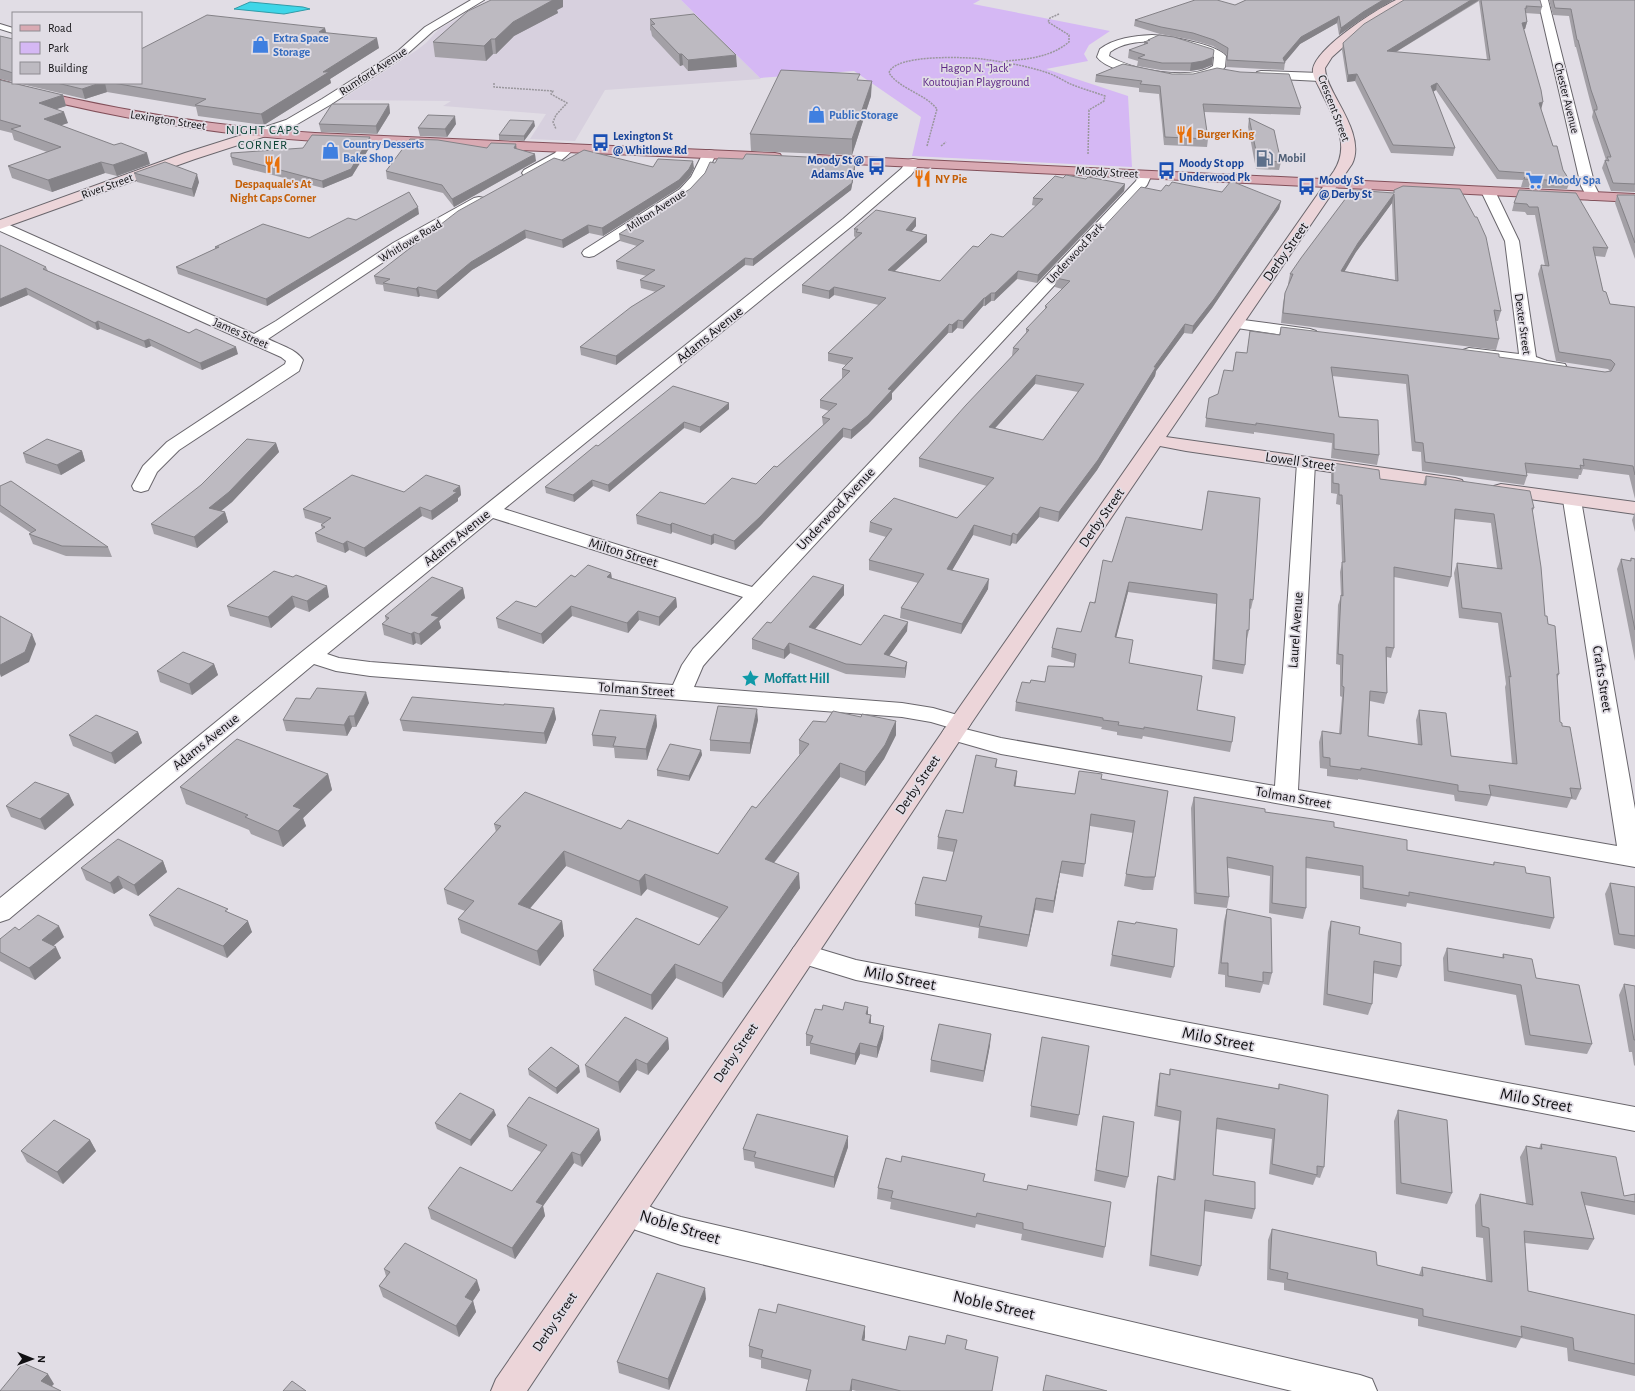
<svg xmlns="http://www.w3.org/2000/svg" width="1635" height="1391" font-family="'Alegreya Sans',sans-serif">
<rect width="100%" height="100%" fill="#e1dde5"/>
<polygon fill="#d7d0de" points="491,0 681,0 761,79 605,90 575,141 530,139 546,114 443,106 451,101 341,100 417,50 426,43 439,29"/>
<polygon fill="#d5b8f4" points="681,0 980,0 973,4 1110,31 1089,45 1084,54 1088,61 1046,69 1128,96 1132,167 912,156 921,117 854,71 760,78"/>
<polygon fill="#3ed6e8" stroke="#309ba8" points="250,2 303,7 310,9 284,14 234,9"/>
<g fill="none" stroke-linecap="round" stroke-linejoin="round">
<defs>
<polygon id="lane" points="0,24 13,28 13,33 0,29"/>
<g id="street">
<polygon points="471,0 484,0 433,31 406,55 330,105 294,126 261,137 256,136 255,133 256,130 286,120 322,99 398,51 425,27"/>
<polygon points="1538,0 1548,0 1595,186 1600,196 1598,199 1593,200 1588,199 1581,186"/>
<path d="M1152,35C1167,36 1217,44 1226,56L1225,67C1208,90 1112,78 1097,57L1100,49C1115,38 1134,36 1152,35ZM1152,41L1173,43L1211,55L1214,57L1213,66C1189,81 1132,70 1109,56L1110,52C1122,43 1137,42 1152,41Z"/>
<polygon points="1261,71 1320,73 1324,74 1326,77 1324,80 1320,81 1257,78 1255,75 1257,72"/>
<path d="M567,144L572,145L574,148C566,159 537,179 524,176L522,173L524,170L555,153L562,145Z"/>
<polygon points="709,150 714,151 716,154 704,179 690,195 594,256 589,257 584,256 582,253 584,250 680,189 691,177 704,151"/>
<path d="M913,159L918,160L920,163L911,175L853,225L504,509L752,587L1136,181L1140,171H1150L1152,174L1147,185L709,659L703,666L694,687L902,703L933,708L968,718L971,723L968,728L965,729L1001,738L1275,786L1297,463L1300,459L1306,458L1312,459L1315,463L1298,790L1617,846L1563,500L1565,496L1572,494L1579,496L1581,500L1635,809V867L1001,754L945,738L942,733L945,728L948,727L931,722L902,717L370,676L336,671L314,664L9,919L0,922V898L303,651L843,219L901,169L908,160ZM493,518L743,597L693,649L682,665L673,685L370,662L339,658L327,654Z"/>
<path d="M1488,187L1493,188L1495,191L1519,241L1536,357L1547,361L1565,364L1567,368L1565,372C1551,375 1539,368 1525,365C1507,360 1487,360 1469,358L1463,356L1461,353L1463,350L1469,348L1519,354L1505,241L1481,191L1483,188Z"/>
<path d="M479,197L484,198L486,201L484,204L403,249L268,339C280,345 296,349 303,360L299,371L179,450L157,472L148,490L141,492L134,490L132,486L143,466L167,442L285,364L286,361L281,357L0,231V222L5,223L254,334L276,321L393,243L474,198Z"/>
<polygon points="1236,319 1310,329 1316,331 1318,334 1316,337 1310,339 1230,327 1228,324 1230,321"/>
<polygon points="803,944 856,960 1635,1107 1635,1131 856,980 794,961 790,954 794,947"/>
<polygon points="630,1197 655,1209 681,1217 1360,1375 1372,1379 1377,1391 1292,1391 681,1245 636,1230 619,1221 615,1211 619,1201"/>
</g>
<g id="secondary">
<path d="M1396,0H1410L1362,30L1332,57L1325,68C1325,77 1330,86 1334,94C1344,113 1363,142 1352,164L1166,437L1455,478L1462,480L1464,484L1462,488L1455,490L1186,451L1160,446L968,728L527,1391H491L496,1379L952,718L1334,171C1352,143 1332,115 1320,89C1317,83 1312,75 1313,69C1317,47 1377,9 1396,0Z"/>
<polygon points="261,129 266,130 267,133 266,136 195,159 0,229 0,220 185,153"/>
<polygon points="1501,484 1635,502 1635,514 1494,494 1492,490 1494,486"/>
</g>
<g id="primary">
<path d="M0,80C25,87 49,94 74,99C153,116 234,128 315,133L775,153L780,154L782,157L780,160L775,161L315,141C210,134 101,116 0,88Z"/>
<polygon points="818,155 1635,194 1635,202 813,162 811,159 813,156"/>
</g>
</defs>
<use href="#lane" stroke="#69666c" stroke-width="2"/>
<use href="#street" stroke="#69666c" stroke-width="2"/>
<use href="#secondary" stroke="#69666c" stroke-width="2"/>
<use href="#primary" stroke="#82505a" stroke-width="2"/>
<g stroke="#9a979d" stroke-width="1.5" stroke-dasharray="2 1" stroke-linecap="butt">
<path d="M1006,61C1029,59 1051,57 1069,42V35L1048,22L1050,18L1059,14"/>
<polyline points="494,83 494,87 553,91 551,94 567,103 556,115 553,122 556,129"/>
<path d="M927,146L937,109C924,93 901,90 889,73C894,54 965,57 982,59C1004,62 1028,66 1048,73C1057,76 1065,82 1073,85C1083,89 1094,92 1105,96L1104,101L1089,110L1088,154"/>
<polyline points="941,146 946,142"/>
</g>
<use href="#lane" fill="#fff" fill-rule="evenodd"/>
<use href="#street" fill="#fff" fill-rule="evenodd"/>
<use href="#secondary" fill="#ecd5d9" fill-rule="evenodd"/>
<use href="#primary" fill="#d9aab3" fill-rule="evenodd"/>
</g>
<g fill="#a3a0a6" fill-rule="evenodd">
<polygon points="1246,0 1393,0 1362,19 1339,35 1337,23 1300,44 1285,62 1284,70 1226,67 1227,55 1213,46 1192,40 1160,34 1134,26 1135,20 1235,5"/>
<path d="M1404,0H1540L1542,7L1540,14L1525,13L1527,22L1525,29H1523L1541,109L1553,146L1563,170L1570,181L1567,189L1521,187L1523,180L1497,179L1436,90L1433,92L1455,148L1453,156L1391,153L1355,81L1347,82L1342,50L1343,43ZM1479,1L1487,60L1396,52Z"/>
<polygon points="1549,0 1635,0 1635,192 1611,191 1602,168 1605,160 1606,161 1606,160 1592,117 1593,112 1589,97 1576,47 1575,47 1569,16 1553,15"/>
<polygon points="563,7 557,10 558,13 514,36 496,54 493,54 486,61 435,57 433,42"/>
<polygon points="650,19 737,67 688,71 683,65 680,66 652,36 651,31 650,30"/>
<polygon points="325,28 326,33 379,48 330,79 331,83 264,125 198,116 196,107 107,92 85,99 17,83 141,83"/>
<polygon points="0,36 13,39 13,82 0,79"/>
<polygon points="1148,40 1212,65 1202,69 1190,71 1161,70 1137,66 1138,61 1128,58 1129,50 1144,45 1144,42 1147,41"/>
<polygon points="1123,64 1301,108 1300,115 1204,112 1208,139 1207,147 1164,145 1159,94 1139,92 1139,88 1095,82 1096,75"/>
<polygon points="0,80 63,95 66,106 56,109 68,123 61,125 150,164 117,176 105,173 52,192 12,178 8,166 47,152 14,140 12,133 0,130"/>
<polygon points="860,80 871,96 852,155 751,151 750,134"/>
<polygon points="389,104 390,113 377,134 321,132 319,124"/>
<polygon points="1249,118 1281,162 1279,170 1256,169 1248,127"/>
<polygon points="456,124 447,137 420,136 418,128"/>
<polygon points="535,126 524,141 499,140 499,135"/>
<polygon points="371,145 352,176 323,188 233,165 231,157"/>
<polygon points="487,148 517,149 536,161 454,207 443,193 387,179 386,171"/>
<polygon points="564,161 653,167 694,168 690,176 679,188 603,236 589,233 563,248 526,238 472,270 438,299 420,296 418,297 384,291 383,285 376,284 374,276"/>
<polygon points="715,163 855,163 855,170 851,190 753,266 745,265 616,365 581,355 580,347 656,292 641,288 640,280 647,276 617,269 616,261 637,246 620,241 619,234 690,189"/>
<polygon points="134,173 199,182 194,197 137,182"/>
<polygon points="1063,178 1086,179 1125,184 1124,191 1037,283 1017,279 994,301 991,301 985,306 983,306 963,329 957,328 952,333 948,333 892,393 892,399 868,424 851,439 843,437 760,526 735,550 714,543 711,545 672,532 671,534 637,524 636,515 705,504 756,484 777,467 823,425 822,417 829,411 820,408 820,400 843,378 842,378 842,369 846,365 828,361 828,353 879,305 834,295 829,299 802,293 802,285 855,238 855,237 854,236 854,229 916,226 911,231 927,235 927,242 895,271 940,281 978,247 1003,237 1036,206 1032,205 1033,198"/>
<path d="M1394,190L1501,311L1498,321H1496L1499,339L1496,350L1281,323L1283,303L1285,293L1289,284H1288L1290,274L1394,193ZM1392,203L1395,280L1344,271L1356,252Z"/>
<polygon points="1519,190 1608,248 1605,257 1595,256 1603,291 1610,304 1635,307 1635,499 1629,475 1583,469 1581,475 1579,475 1578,479 1527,473 1527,476 1524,485 1422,471 1421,452 1412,451 1406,384 1332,376 1339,417 1379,455 1377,465 1331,458 1332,443 1254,432 1254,434 1205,427 1209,398 1218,394 1233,371 1236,352 1247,353 1250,331 1279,335 1281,327 1605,372 1610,371 1608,369 1556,361 1538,274 1541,265 1545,266 1535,215 1527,215 1525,212 1512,211 1514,203"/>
<path d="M1161,191L1222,192L1281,201L1279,209L1212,308L1192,334L1184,333L1156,371L1155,376L1097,470L1058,522L1039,517L1016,544L1012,543L1010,546L973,535L952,570L988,589L961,634L900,618L901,608L918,583L869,570V560L886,537L869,532L870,522L957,518L987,486L919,467V458L1012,356L1013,348L1026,333V329L1045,310V306L1062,289L1055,287L1056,278ZM1035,384L1078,392L1043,440L995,428Z"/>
<polygon points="1617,195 1635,195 1635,259 1615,203"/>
<polygon points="419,214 267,306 178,274 176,267 215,249 215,247 309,238 356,220"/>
<polygon points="46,267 48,271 238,354 202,370 151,346 146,348 100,329 97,330 28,295 0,307"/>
<polygon points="729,403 729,409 700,433 684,428 609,492 593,486 574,502 546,493 545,487 598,446"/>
<polygon points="276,443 279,452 232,502 221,511 225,512 228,522 197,548 154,534 151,524"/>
<polygon points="82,451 85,461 61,475 26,463 23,453"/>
<path d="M1333,463L1380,479L1423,485L1426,476L1534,508L1532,513L1545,616L1559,674L1557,678L1560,722L1562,726L1581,789L1576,800L1571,799L1567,808L1491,796L1487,806L1455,801L1454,795L1358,779V780L1327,776V769L1320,768L1319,742L1322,731L1339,734L1342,697L1340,696V665L1336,664L1338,605L1341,596L1340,572L1342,563L1340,505L1336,504L1337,494L1331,493V473ZM1454,519L1491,523L1497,568L1457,563L1454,573L1459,618L1498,623L1506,684L1505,687L1512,764L1451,756L1419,710L1416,720L1418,745L1368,736L1370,701L1384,704L1387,693V657L1391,658L1394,648V577L1448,587L1451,577Z"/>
<polygon points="0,486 108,547 112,557 66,556 33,544 29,534 31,533 0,512"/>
<polygon points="460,486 461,495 458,498 458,501 432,520 422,516 366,557 349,550 345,553 317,542 315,533 322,529 321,525 323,524 305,518 303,509 404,492"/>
<polygon points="1208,491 1253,600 1251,609 1249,608 1249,630 1247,639 1246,639 1245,665 1243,674 1212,669 1216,604 1128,592 1116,637 1129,663 1197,710 1232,742 1230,752 1143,736 1142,739 1117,735 1117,732 1101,729 1102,727 1015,711 1016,702 1030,683 1045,682 1074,667 1074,663 1051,657 1052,648 1081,632 1112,562 1202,530"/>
<polygon points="1635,512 1635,532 1632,520"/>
<polygon points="1631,558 1635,559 1635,661 1617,569 1621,559 1630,561"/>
<polygon points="274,571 329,597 309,612 295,607 271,628 230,616 227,606"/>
<polygon points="611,573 612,578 676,598 677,607 659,626 639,620 628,633 572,616 543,644 498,628 496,618 536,607 575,577"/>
<polygon points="844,585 844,595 815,629 861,645 907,631 889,656 907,662 906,671 905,678 846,674 790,653 784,659 752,649 752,639 771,623"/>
<polygon points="463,588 465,598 439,621 441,628 421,645 416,643 413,645 384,635 382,624 386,621 385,616"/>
<polygon points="214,664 218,675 192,695 160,682 157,671"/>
<polygon points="310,699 369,703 356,727 352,727 347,736 286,731 283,720"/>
<polygon points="504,705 554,708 556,719 546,744 403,731 400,720"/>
<polygon points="656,715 657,726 647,760 615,758 614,748 593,746 592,735"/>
<polygon points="758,720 750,754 710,751 710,740"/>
<polygon points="138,732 142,743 115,764 73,746 69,735"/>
<polygon points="896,735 884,759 865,786 840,777 774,863 800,888 723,998 676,978 652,1010 595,985 593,970 699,945 719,918 647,889 641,896 566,866 530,908 562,921 564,936 540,966 461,933 458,919 465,911 447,904 444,889 496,832 494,824 621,829 718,854 800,755 799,754 799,740"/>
<polygon points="701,750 702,755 689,781 657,776 657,770"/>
<polygon points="997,759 996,768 1017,771 1015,786 1075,794 1101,779 1168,791 1153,890 1143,890 1124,886 1133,833 1090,826 1083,877 1060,873 1053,913 1035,910 1027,947 978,938 979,928 915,916 915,904 946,881 954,852 937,849 938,837 963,813"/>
<polygon points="328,774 332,790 303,818 306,826 283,847 251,834 249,830 186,804 180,787"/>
<polygon points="69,794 74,805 45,830 11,817 6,806"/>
<polygon points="1194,797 1265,812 1334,827 1407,850 1493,865 1494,862 1526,873 1554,918 1550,929 1407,903 1406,907 1360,899 1360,876 1306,868 1306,908 1303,919 1269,913 1270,876 1228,868 1229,897 1227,908 1194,904 1191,808"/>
<polygon points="163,861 167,872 138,896 123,888 114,894 86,880 81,868"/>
<polygon points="1610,883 1635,887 1635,949 1614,945 1605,894"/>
<polygon points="1227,909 1272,973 1269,985 1263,984 1260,993 1225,987 1225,975 1218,974 1224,921"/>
<polygon points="229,913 252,932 227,958 154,926 149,915"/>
<polygon points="1118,921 1135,924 1174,967 1171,978 1110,966"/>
<polygon points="1331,921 1359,934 1401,966 1397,978 1373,973 1372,1004 1368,1015 1323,1005 1328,932"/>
<polygon points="19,930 64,937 53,946 61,958 35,980 0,961 0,939"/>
<polygon points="1447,948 1502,958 1503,954 1536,978 1592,1044 1587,1054 1525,1045 1516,995 1444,981 1443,958"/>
<polygon points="1624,984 1635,986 1635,1066 1634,1065 1632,1052 1629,1052 1619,995"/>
<polygon points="868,1007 868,1015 871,1023 883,1038 877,1058 860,1054 855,1065 810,1054 810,1046 806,1046 806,1034 822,1010 843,1010"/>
<polygon points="668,1038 669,1049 648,1075 637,1070 620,1093 587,1077 585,1065"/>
<polygon points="990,1045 983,1082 930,1072 931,1060"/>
<polygon points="528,1069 580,1072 557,1094 529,1075"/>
<polygon points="1170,1069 1278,1089 1279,1084 1324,1167 1320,1178 1316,1177 1313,1185 1269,1174 1272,1139 1216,1129 1213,1175 1255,1209 1252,1219 1204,1211 1201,1266 1198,1276 1149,1266 1156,1187 1158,1176 1173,1180 1179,1121 1154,1116 1158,1083 1160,1073 1169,1075"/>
<polygon points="1031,1106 1079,1115 1077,1126 1030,1117"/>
<polygon points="1398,1110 1452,1193 1447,1204 1396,1194 1394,1121"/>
<polygon points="496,1115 471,1146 437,1129 435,1123"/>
<polygon points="1103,1116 1128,1177 1125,1188 1094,1181"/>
<polygon points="507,1126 599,1129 601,1140 582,1167 574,1163 543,1206 545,1216 515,1259 431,1219 428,1208 512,1191 541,1152 509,1137"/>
<polygon points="90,1140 96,1151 63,1184 27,1162 21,1151"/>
<polygon points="1541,1144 1624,1196 1635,1194 1635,1215 1585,1205 1594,1239 1588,1250 1525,1243 1528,1291 1635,1315 1635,1376 1568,1361 1567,1348 1521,1338 1516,1348 1418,1326 1418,1319 1284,1290 1284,1283 1267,1280 1268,1240 1272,1229 1377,1265 1419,1275 1422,1267 1486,1280 1483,1238 1476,1237 1475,1205 1480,1194 1526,1203 1520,1157 1526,1146 1539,1148"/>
<polygon points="848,1147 834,1188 755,1168 754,1162 744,1160 743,1149"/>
<polygon points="984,1181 1105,1247 1103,1258 1021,1240 1022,1234 976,1224 975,1228 890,1209 891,1202 877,1199 878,1188"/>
<polygon points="384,1269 480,1290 473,1301 476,1312 459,1337 383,1297 379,1286 386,1276"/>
<polygon points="706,1299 669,1390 619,1373 617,1362"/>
<polygon points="776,1313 865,1326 865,1337 864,1341 906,1350 966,1350 998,1357 992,1391 856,1391 852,1390 852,1391 806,1391 809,1380 761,1368 761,1360 749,1357 749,1346"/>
</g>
<g fill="#848287">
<polygon points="552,0 563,0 563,7 557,10 558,13 514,36 496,54 495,39 513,22"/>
<polygon points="1383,0 1393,0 1362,19 1339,35 1341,28 1363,12"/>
<polygon points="1471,0 1479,0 1386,58 1387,51"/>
<polygon points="1339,16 1337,23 1300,44 1284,63 1283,58 1301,37"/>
<polygon points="1527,22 1525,29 1520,30 1522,23"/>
<polygon points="325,28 327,38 319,32"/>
<polygon points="377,38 379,48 330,79 331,83 264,125 261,114 323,72"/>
<polygon points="491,39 493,54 486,61 484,46"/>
<polygon points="679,54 682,54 683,65 680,66"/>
<polygon points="736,55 737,67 688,71 688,60"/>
<polygon points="1213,57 1212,65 1202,69 1190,71 1191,63"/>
<polygon points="1357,74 1355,81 1347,82 1348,75"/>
<polygon points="872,81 871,96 852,155 852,139"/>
<polygon points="100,83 105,83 107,92 85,99 82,89"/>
<polygon points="1437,83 1436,90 1429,94 1431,86"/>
<polygon points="63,95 66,106 42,114 39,103"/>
<polygon points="1543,102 1541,110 1539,103"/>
<polygon points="389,104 390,113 377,134 376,126"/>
<polygon points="64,112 68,123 48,130 44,119"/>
<polygon points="455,116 456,124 447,137 445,129"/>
<polygon points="534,121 535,126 524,141 524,136"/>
<polygon points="370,137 371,145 352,176 323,188 322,181"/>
<polygon points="516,144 517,151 514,148"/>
<polygon points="147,153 150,164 117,176 113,165"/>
<polygon points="535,154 536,161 454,207 452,199"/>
<polygon points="693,161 694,168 690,176 679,188 603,236 602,228"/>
<polygon points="101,162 105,173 52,192 48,180"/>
<polygon points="855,163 855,170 851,190 753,266 753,259"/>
<polygon points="197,174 199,182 194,197 192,189"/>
<polygon points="1125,184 1124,191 1037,283 1038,275"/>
<polygon points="1394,194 1392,203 1356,252 1339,281 1341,271 1358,243"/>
<polygon points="1281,201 1279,209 1212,308 1192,334 1193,326"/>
<polygon points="418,207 419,214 267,306 266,299"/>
<polygon points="916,218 916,226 906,238 906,230"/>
<polygon points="588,225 589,233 563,248 562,240"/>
<polygon points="525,230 526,238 472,270 438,299 436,291 471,262"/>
<polygon points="927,235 927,242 888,277 888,270"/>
<polygon points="745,258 745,265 616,365 616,356"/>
<polygon points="1018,271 1017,279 994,301 995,293"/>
<polygon points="418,287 420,296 418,297 416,289"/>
<polygon points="834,287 834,295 829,299 829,291"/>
<polygon points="26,288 28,295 0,307 0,299"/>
<polygon points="991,293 991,301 985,306 985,298"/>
<polygon points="984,298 983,306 963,329 963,321"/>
<polygon points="958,320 957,328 952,333 952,325"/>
<polygon points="98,321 100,329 97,330 95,323"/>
<polygon points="949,324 948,333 892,393 892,399 868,424 851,439 851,430 888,389"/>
<polygon points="1185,324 1184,333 1156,371 1155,376 1097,470 1058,522 1059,512 1154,367"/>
<polygon points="149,339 151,346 146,348 144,341"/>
<polygon points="236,347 238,354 202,370 200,363"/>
<polygon points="1036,375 1035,384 988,436 989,427"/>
<polygon points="729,403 729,409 700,433 700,427"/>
<polygon points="684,422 684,428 609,492 608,485"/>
<polygon points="843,428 843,437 760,526 735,550 734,541"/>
<polygon points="276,443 279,452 232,502 212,518 209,508"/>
<polygon points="82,451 85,461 61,475 57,465"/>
<polygon points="592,480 593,486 574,502 573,495"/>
<polygon points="460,486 461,495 458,498 458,501 432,520 431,511"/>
<polygon points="420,507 422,516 366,557 364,548"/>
<polygon points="1040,507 1039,517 1016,544 1017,535"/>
<polygon points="225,512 228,522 197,548 194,537"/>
<polygon points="672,523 672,532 671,534 670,525"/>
<polygon points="974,525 973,535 947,579 947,569"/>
<polygon points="1013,533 1012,543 1010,546 1011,536"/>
<polygon points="714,534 714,543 711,545 711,536"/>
<polygon points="347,541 349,550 345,553 343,544"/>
<polygon points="611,573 612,582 607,577"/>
<polygon points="989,579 988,589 961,634 962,624"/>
<polygon points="1129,582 1128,592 1114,646 1115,637"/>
<polygon points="844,585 844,595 809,636 809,627"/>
<polygon points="327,586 329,597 309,612 307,601"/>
<polygon points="463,588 465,598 439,621 441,628 421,645 419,634 431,615"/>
<polygon points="292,596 295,607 271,628 268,617"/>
<polygon points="676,598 677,607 659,626 659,617"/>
<polygon points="571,606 572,616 543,644 541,634"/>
<polygon points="638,611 639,620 628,633 627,623"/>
<polygon points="908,622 907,631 884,663 884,654"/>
<polygon points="414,632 416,643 413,645 411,634"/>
<polygon points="32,634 36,644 29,662 1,677 0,674 0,665"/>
<polygon points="789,643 790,653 784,659 784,650"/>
<polygon points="907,662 906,671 905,678 905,668"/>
<polygon points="214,664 218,675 192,695 189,684"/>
<polygon points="366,692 369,703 356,727 354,716"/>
<polygon points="554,708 556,719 546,744 544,733"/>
<polygon points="757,709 758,720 750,754 750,743"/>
<polygon points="656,715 657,726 647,760 646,749"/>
<polygon points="349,716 352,727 347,736 344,725"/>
<polygon points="896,721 896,735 884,759 865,786 865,772"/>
<polygon points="138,732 142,743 115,764 111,753"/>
<polygon points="701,750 702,755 689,781 689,776"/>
<polygon points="840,763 840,777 765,874 765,859"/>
<polygon points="1017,771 1016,783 1013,798 1014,786"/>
<polygon points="328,774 332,790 303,818 306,826 283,847 278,831 293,806"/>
<polygon points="69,794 74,805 45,830 40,819"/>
<polygon points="564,851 566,866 521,919 518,904"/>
<polygon points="163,861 167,872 138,896 134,885"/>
<polygon points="1062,861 1060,873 1053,913 1054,901"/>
<polygon points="799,873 800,888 723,998 722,983"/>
<polygon points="645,874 647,889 641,896 639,881"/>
<polygon points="118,876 123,888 114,894 110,883"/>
<polygon points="1036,898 1035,910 1027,947 1029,935"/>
<polygon points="248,921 252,932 227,958 223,946"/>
<polygon points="562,921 564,936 540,966 537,951"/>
<polygon points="59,926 64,937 47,951 42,940"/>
<polygon points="56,947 61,958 35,980 29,968"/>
<polygon points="675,964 676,978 652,1010 651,995"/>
<polygon points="868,1007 868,1018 866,1014"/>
<polygon points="871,1015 871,1027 869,1023"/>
<polygon points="884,1026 883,1038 877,1058 877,1047"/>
<polygon points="991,1034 990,1045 983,1082 984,1071"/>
<polygon points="668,1038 669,1049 648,1075 647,1064"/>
<polygon points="860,1043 860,1054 855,1065 855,1054"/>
<polygon points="636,1059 637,1070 620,1093 618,1082"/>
<polygon points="579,1066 580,1072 557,1094 556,1088"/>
<polygon points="494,1110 496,1115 471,1146 470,1140"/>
<polygon points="599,1129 601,1140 582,1167 580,1155"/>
<polygon points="848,1136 848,1147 834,1188 834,1177"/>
<polygon points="90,1140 96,1151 63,1184 57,1172"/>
<polygon points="572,1152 574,1163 543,1206 545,1216 515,1259 512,1248 536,1202"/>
<polygon points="477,1280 480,1290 468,1308 465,1297"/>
<polygon points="705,1288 706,1299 669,1390 668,1379"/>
<polygon points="473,1301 476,1312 459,1337 456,1326"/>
<polygon points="865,1326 865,1337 861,1351 862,1340"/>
<polygon points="48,1374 54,1384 47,1391 41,1381"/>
<polygon points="852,1379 852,1391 850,1391"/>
</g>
<g fill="#bdbac1" stroke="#848287" fill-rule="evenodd">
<polygon points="491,0 553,0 513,22 495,39 491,39 484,46 433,42 468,11"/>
<polygon points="1195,0 1217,0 1235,5 1246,0 1383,0 1363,12 1341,28 1339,16 1301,37 1283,58 1285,63 1227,60 1228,48 1214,40 1193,33 1161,27 1135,20"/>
<polygon points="1404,0 1471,0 1387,51 1490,60 1481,0 1540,0 1542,7 1526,6 1527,8 1525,8 1527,22 1522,23 1541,90 1543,102 1539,103 1553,146 1557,146 1563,170 1570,181 1524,179 1526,173 1499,171 1437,83 1431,86 1455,148 1393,145 1357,74 1348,75 1343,43 1364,24"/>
<polygon points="1553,0 1635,0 1635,184 1613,183 1605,160 1609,161 1607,157 1611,157 1594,110 1597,110 1597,107 1591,90 1578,40 1577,40 1571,9 1555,8"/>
<polygon points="694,14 736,55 688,60 682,54 679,54 651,25 655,24 650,19"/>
<polygon points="207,15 325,28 319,32 377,38 323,72 329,72 261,114 195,105 206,99 113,83 141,83 141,49"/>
<polygon points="1159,35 1174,37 1212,49 1214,50 1213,57 1203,61 1191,63 1162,63 1138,58 1145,55 1129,50 1148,43 1144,42 1150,40 1148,40"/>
<polygon points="0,36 13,39 13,73 0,69"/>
<polygon points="1123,64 1172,74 1193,74 1217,68 1240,72 1289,74 1301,108 1203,104 1208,139 1165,137 1160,86 1140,84 1142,81 1096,75"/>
<polygon points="781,70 860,74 857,80 872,81 852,139 750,134"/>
<polygon points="0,80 63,95 39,103 64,112 44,119 114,145 121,143 147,153 113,165 101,162 48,180 8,166 61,147 11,129 21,126 0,120"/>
<polygon points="57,83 100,83 82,89"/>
<polygon points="332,104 389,104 376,126 319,124"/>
<polygon points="428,115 455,116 445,129 418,128"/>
<polygon points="1249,118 1274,130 1281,162 1258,160"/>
<polygon points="510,120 534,121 524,136 499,135"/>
<polygon points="312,135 370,137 351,169 322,181 231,157 231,153 303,148"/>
<polygon points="410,139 438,140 487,148 491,143 516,144 514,148 535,154 452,199 442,185 386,171"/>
<polygon points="584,150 653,167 658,159 693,161 689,169 679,180 602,228 588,225 562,240 525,230 471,262 436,291 418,287 416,289 383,283 390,279 374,276 458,211 554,158 564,161"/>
<polygon points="746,154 848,159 847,163 855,163 852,183 753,259 745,258 616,356 580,347 631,307 665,286 640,280 655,270 616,261 644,241 619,234 690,189 705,173 710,162 715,163 718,158 743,159"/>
<polygon points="165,162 197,174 192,189 134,173"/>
<polygon points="1066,175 1086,179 1088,177 1125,184 1038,275 1018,271 995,293 991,293 985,298 984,298 963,321 958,320 952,325 949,324 888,389 892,390 868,416 851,430 843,428 760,517 734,541 714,534 711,536 672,523 670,525 636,515 660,492 705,504 732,478 756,484 774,466 777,467 830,419 822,417 837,404 820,400 850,371 842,369 853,358 828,353 886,298 834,287 829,291 802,285 862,233 856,232 858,229 854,229 876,210 916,218 906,230 927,235 888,270 940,281 973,246 978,247 991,234 1003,237 1043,199 1033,198 1055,176 1063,178"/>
<path d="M1231,181L1281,201L1214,299L1193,326L1185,324L1154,367H1156L1098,460L1059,512L1040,507L1017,535L1013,533L1011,536L974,525L947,569L989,579L962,624L901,608L924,574L869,560L892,529L870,522L894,498L957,518L994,478L919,458L966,405L1019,349L1013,348L1029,330L1026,329L1047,307L1045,306L1070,281L1056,278L1141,187L1161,191L1166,185L1169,186L1172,182L1222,192ZM1036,375L1084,384L1043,440L989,427Z"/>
<path d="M1403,186L1460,189L1475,217H1477L1486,237L1501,311L1494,310L1499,339L1283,313L1285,293L1293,274H1290L1301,258L1352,190L1394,193V190ZM1394,194L1398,281L1341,271L1358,243Z"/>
<polygon points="1519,190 1576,193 1608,248 1593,247 1603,291 1606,292 1610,304 1635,307 1635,475 1633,466 1583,459 1584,466 1580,465 1581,469 1525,463 1527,476 1425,462 1423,443 1415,442 1408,375 1331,367 1339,417 1378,420 1379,455 1334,449 1334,434 1256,423 1256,425 1206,418 1209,398 1218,394 1224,370 1233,371 1236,352 1247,353 1250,331 1280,335 1281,327 1499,354 1499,357 1605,372 1611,371 1615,364 1611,360 1559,352 1541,265 1549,266 1538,207 1529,207 1527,204 1514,203"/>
<polygon points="409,192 418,207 266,299 176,267 219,247 215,247 263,224 309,238 348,218 356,220"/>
<polygon points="1617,195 1635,195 1635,243"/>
<polygon points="0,245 46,267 43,269 160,320 189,333 196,329 236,347 200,363 149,339 144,341 98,321 95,323 26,288 0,299"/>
<polygon points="673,386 729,403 700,427 684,422 608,485 592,480 573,495 545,487 596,445 598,446"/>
<polygon points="47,439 82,451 57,465 23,453"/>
<polygon points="247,439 276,443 229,492 209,508 225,512 194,537 151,524 201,485"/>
<path d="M1333,463L1379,470L1380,479L1426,485V476L1530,491L1534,508H1532L1541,567L1545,616H1547L1548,624L1555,626L1559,674H1557L1560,722L1562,723V726L1570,727L1581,789L1570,788L1572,798L1489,785L1491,795L1458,791V785L1361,768V770L1330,766V758L1323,757L1322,731L1341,734L1344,687L1342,686L1343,655L1338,654L1341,595L1343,596L1342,562H1345L1342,495H1339V484L1333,483ZM1455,509L1494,514L1502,569L1457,563L1462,608L1501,613L1511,677L1509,676L1517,764L1451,756L1446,713L1419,710L1422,745L1368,736L1370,691L1387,693L1386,647L1394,648V567L1451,577Z"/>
<polygon points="352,475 404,492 426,475 460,486 453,491 457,492 431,511 420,507 364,548 347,541 343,544 315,533 325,527 321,525 331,518 303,509"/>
<polygon points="11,481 108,547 62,546 29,534 36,530 0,505 0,486"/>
<polygon points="1208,491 1260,498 1253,600 1250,599 1249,630 1247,630 1245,665 1214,660 1217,594 1129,582 1115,637 1133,640 1129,663 1202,676 1197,710 1235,717 1232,742 1144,727 1144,729 1118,725 1119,722 1103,720 1103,718 1016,702 1022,682 1030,683 1031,680 1045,682 1048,666 1074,667 1076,654 1052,648 1057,628 1081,632 1090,602 1095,603 1103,560 1112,562 1126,517 1202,530"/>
<polygon points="1631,558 1635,559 1635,630 1621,559 1631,561"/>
<polygon points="588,565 611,573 607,577 676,598 659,617 638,611 627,623 571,606 541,634 496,618 516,601 536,607 571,575 575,577"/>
<polygon points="274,571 293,577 296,575 327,586 307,601 292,596 268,617 227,606"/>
<polygon points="813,576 844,585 809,627 861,645 884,615 908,622 884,654 907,662 905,668 846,664 789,643 784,650 752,639 767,622 771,623"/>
<polygon points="432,577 463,588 431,615 439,617 419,634 414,632 411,634 382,624 389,618 385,616"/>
<polygon points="0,616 32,634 25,652 0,665"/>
<polygon points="183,652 214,664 189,684 157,671"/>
<polygon points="317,688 366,692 354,716 349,716 344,725 283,720 296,698 310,699"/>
<polygon points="412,697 504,705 504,704 554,708 544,733 400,720"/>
<polygon points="718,706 757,709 750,743 710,740"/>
<polygon points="600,710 656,715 646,749 613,746 616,737 592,735"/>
<polygon points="833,711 861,717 862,714 896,721 885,745 865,772 840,763 765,859 799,873 722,983 675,964 651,995 593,970 636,918 699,945 728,907 645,874 639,881 564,851 518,904 562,921 537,951 458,919 474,901 444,889 501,826 494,824 525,792 621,829 628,820 718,854 752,806 756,808 809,744 799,740 813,721 826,722"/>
<polygon points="96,715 138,732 111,753 69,735"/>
<polygon points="237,739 328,774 293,806 301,809 278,831 245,817 248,815 180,787"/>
<polygon points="670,744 701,750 689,776 657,770"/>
<polygon points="976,755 997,759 995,767 1017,771 1014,786 1075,794 1079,771 1102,774 1101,779 1168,791 1155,877 1145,877 1126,874 1135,821 1091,814 1085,864 1062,861 1054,901 1036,898 1029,935 979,926 982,916 915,904 923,877 946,881 957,840 938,837 946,810 963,813"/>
<polygon points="35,782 69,794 40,819 6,806"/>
<polygon points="1194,797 1265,809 1265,812 1334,822 1334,827 1407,840 1407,850 1494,865 1494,862 1525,867 1526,873 1550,877 1554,918 1409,892 1409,896 1363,888 1363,866 1306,857 1306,908 1272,903 1273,866 1227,857 1229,897 1196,893"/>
<polygon points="118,839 163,861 134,885 118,876 110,883 81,868"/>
<polygon points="1610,883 1635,887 1635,936 1619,934"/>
<polygon points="178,888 228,909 225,911 248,921 223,946 149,915"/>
<polygon points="1227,909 1271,918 1272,973 1263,972 1263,982 1228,976 1228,963 1221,963"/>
<polygon points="38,915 59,926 42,940 56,947 29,968 0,952 0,939 15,927 19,930"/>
<polygon points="1118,921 1135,924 1136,922 1177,929 1174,967 1112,955"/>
<polygon points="1331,921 1360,927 1359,934 1401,943 1401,966 1374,961 1372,1004 1327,994"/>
<polygon points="1447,948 1504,958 1503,954 1532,959 1536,978 1579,985 1592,1044 1530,1035 1521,985 1448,971"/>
<polygon points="1624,984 1635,986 1635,1040 1634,1040"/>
<polygon points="845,1002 868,1007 866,1014 871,1015 869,1023 884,1026 877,1047 860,1043 855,1054 810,1043 813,1036 806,1034 815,1009 822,1010 823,1005 843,1010"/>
<polygon points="625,1017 668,1038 647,1064 636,1059 618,1082 585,1065"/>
<polygon points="939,1024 991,1034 984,1071 931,1060"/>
<polygon points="1042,1037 1089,1046 1079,1115 1031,1106"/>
<polygon points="551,1047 579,1066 556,1088 528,1069"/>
<polygon points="1170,1069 1279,1089 1279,1084 1328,1095 1324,1167 1317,1166 1317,1175 1272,1164 1275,1129 1217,1118 1213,1175 1255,1182 1255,1209 1205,1200 1201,1266 1151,1255 1158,1176 1175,1180 1181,1111 1157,1106 1160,1073 1170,1075"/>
<polygon points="460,1093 494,1110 470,1140 435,1123"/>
<polygon points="529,1097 599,1129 580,1155 572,1152 536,1202 543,1205 512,1248 428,1208 460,1167 512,1191 547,1145 507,1126"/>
<polygon points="1398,1110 1447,1120 1452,1193 1401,1183"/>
<polygon points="757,1114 848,1136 834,1177 754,1157 756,1152 743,1149"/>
<polygon points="1103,1116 1134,1122 1128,1177 1096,1170"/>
<polygon points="54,1120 90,1140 57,1172 21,1151"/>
<polygon points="1541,1144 1616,1157 1624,1196 1635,1194 1635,1202 1581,1192 1594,1239 1524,1231 1528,1291 1635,1315 1635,1364 1574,1350 1573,1338 1521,1326 1522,1337 1423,1316 1423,1309 1287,1279 1288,1273 1270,1269 1272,1229 1376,1252 1377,1265 1423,1276 1422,1267 1492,1282 1489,1228 1482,1226 1480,1194 1533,1205 1526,1146 1542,1149"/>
<polygon points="902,1156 985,1174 983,1181 1027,1190 1028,1185 1111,1202 1105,1247 1023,1229 1023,1223 977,1213 976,1217 891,1198 893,1191 878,1188 886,1158 901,1162"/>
<polygon points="405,1243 477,1280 465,1297 473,1301 456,1326 379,1286 390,1272 384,1269"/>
<polygon points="657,1273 705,1288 668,1379 617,1362"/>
<polygon points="778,1304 865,1326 862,1340 906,1350 909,1336 945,1344 947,1335 967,1340 965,1349 998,1357 992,1391 901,1391 852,1379 850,1391 806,1391 811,1370 761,1357 763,1350 749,1346 759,1309 776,1313"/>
<polygon points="23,1363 48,1374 41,1381 61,1391 0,1391"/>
<polygon points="1046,1375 1107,1391 1043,1391"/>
<polygon points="292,1381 306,1391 283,1391"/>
</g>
<defs>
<symbol id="shop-bare" viewBox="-9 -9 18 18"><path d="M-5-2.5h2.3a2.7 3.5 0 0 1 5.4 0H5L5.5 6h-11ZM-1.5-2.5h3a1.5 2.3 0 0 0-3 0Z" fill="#3f7fe0" stroke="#e1dde5" stroke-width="2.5" paint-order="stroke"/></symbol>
<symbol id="restaurant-bare" viewBox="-9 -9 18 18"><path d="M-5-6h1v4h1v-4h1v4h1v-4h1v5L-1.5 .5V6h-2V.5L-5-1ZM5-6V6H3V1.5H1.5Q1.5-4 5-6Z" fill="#e8710a" stroke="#e1dde5" stroke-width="2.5" paint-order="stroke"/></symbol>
<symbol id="bus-bare" viewBox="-9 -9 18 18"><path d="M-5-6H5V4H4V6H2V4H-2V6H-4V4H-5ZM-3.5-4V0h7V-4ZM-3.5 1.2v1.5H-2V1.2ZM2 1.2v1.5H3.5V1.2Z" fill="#1a4fb4" stroke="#e1dde5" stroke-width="2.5" paint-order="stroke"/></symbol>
<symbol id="fuel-bare" viewBox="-9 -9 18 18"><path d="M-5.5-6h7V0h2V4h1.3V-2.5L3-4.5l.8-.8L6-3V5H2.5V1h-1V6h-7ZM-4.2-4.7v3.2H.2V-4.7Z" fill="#5c6f8a" stroke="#e1dde5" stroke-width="2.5" paint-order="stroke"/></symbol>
<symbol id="supermarket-bare" viewBox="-9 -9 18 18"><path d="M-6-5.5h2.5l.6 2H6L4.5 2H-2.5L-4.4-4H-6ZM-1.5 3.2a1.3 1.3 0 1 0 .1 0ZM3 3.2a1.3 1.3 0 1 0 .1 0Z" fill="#3f7fe0" stroke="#e1dde5" stroke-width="2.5" paint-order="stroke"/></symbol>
<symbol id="sight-bare" viewBox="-9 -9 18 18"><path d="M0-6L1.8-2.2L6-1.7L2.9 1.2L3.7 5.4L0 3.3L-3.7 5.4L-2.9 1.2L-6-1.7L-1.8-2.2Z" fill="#0f9aa8" stroke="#e1dde5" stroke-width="2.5" paint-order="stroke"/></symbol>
</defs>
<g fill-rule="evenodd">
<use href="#shop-bare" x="248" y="32" width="25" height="25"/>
<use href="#shop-bare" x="804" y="102" width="25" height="25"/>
<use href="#restaurant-bare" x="1172" y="122" width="25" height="25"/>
<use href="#bus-bare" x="588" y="130" width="25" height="25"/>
<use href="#shop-bare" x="318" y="138" width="25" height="25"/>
<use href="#fuel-bare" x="1252" y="146" width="25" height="25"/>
<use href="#restaurant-bare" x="260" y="152" width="25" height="25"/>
<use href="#bus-bare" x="864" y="154" width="25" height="25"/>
<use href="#bus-bare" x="1154" y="158" width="25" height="25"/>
<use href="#restaurant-bare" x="910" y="166" width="25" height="25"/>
<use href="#supermarket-bare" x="1522" y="168" width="25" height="25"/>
<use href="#bus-bare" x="1294" y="174" width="25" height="25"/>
<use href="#sight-bare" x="738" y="666" width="25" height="25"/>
</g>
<g text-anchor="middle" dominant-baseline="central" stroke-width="3.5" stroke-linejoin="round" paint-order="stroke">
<g font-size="12" font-weight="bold" fill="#366cbe" stroke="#e1dde5" text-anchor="start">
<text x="273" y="38">Extra Space<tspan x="273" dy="14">Storage</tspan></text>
<text x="829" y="115">Public Storage</text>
<text x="343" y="144">Country Desserts<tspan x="343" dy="14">Bake Shop</tspan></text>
<text x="1548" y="180">Moody Spa</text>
</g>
<g font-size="12" fill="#5d2686" stroke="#e1dde5">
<text x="976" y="68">Hagop N. "Jack"<tspan x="976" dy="14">Koutoujian Playground</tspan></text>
</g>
<g font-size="12" fill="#111013" stroke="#e1dde5">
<text transform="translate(373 71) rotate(-33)">Rumford Avenue</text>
<text transform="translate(1567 98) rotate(76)">Chester Avenue</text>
<text transform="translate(1334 108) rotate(69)">Crescent Street</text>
<text transform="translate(168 120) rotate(9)">Lexington Street</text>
<text transform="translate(1107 172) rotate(3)">Moody Street</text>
<text transform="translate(107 186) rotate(-20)">River Street</text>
<text transform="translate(656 210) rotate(-33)">Milton Avenue</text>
<text transform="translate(410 241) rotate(-31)">Whitlowe Road</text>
<text transform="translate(1075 253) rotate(-47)">Underwood Park</text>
<text transform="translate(1523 324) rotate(82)">Dexter Street</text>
<text transform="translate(241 333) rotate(24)">James Street</text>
</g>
<g font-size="12" font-weight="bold" fill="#c56008" stroke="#e1dde5" text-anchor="start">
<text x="1197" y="134">Burger King</text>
<text x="935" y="179">NY Pie</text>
<text x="273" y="184" text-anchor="middle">Despaquale's At<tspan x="273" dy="14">Night Caps Corner</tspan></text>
</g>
<g font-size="12" font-weight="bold" fill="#164399" stroke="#e1dde5" text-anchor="start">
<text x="613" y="136">Lexington St<tspan x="613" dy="14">@ Whitlowe Rd</tspan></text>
<text x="864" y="160" text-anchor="end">Moody St @<tspan x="864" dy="14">Adams Ave</tspan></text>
<text x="1179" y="163">Moody St opp<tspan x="1179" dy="14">Underwood Pk</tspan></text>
<text x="1319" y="180">Moody St<tspan x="1319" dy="14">@ Derby St</tspan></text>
</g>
<g font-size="12" font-weight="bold" fill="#4e5e75" stroke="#e1dde5" text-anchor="start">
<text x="1278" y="158">Mobil</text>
</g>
<g font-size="13" letter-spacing="1" fill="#0d4437" stroke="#e1dde5">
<text x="263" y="130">NIGHT CAPS<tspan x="263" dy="15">CORNER</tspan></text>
</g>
<g font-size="14" fill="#111013" stroke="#e1dde5">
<text transform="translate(1286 252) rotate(-55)">Derby Street</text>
<text transform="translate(710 335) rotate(-39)">Adams Avenue</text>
<text transform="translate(1300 462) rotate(8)">Lowell Street</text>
<text transform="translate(836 509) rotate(-47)">Underwood Avenue</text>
<text transform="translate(1102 518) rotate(-55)">Derby Street</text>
<text transform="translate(457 538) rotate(-39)">Adams Avenue</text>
<text transform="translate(623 553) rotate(17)">Milton Street</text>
<text transform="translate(1296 630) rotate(-86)">Laurel Avenue</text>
<text transform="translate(1602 679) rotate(81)">Crafts Street</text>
<text transform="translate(636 690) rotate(4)">Tolman Street</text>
<text transform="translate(206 742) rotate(-39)">Adams Avenue</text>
<text transform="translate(918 785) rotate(-56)">Derby Street</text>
<text transform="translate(1293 798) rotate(10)">Tolman Street</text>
<text transform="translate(736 1053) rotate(-56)">Derby Street</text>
<text transform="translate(555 1322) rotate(-56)">Derby Street</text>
</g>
<g font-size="14" font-weight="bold" fill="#0d838f" stroke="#e1dde5" text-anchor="start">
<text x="764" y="679">Moffatt Hill</text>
</g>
<g font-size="17" fill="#111013" stroke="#e1dde5">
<text transform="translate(900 978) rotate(11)">Milo Street</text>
<text transform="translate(1218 1039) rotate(11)">Milo Street</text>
<text transform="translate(1536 1100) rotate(11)">Milo Street</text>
<text transform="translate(680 1227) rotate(17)">Noble Street</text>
<text transform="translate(994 1305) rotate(13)">Noble Street</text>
</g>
</g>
<rect x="12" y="12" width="130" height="72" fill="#e1dde5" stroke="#8e8b91"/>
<rect x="20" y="25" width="20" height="6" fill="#d9aab3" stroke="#8e8b91"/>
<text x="48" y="32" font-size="12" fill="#111013">Road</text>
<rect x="20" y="42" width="20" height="12" fill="#d5b8f4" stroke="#8e8b91"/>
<text x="48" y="52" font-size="12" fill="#111013">Park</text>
<rect x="20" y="62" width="20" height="12" fill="#bdbac1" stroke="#8e8b91"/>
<text x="48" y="72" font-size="12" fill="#111013">Building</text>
<g transform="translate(32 1359) rotate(91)" stroke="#e1dde5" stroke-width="3" paint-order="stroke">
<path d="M0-3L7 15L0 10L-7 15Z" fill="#111013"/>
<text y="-6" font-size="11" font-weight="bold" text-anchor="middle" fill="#111013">N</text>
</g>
</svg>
